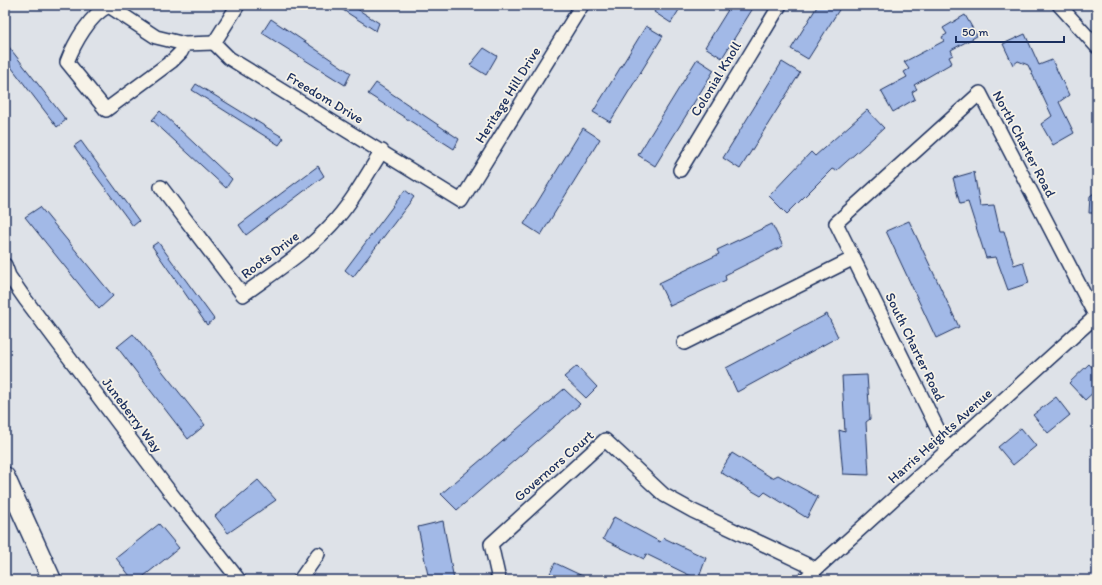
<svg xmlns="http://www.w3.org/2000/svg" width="1102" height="585" font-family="Itim,sans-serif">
<rect width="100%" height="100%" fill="#dee2e8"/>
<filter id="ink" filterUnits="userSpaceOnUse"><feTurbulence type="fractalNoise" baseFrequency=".025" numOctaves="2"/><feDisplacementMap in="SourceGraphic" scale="8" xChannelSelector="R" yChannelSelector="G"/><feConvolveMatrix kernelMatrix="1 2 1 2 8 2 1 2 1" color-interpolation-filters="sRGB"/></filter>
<g filter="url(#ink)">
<g fill="#a2b9e7" stroke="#1b2f5e">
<polygon points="335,5 351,5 379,23 376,31"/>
<polygon points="658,5 682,5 671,23 654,12"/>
<polygon points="731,5 755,5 722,58 705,47"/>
<polygon points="818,5 842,5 808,59 791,49"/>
<polygon points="965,15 977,36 951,50 953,55 949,57 952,63 914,85 917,89 912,92 915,99 893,112 881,91 907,77 904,72 909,69 904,62 944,41 942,37 947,34 943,28"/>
<polygon points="271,19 351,73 345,85 262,33"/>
<polygon points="646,26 663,36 610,122 593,112"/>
<polygon points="1025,34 1039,65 1052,60 1069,95 1059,102 1074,133 1053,145 1041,124 1052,116 1028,65 1018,61 1013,65 1003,44"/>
<polygon points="5,42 66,120 57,127 5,59"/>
<polygon points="484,48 497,56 486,75 470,65"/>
<polygon points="697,59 714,70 655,166 638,155"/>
<polygon points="782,62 800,73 740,169 723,158"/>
<polygon points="376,83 459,139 454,149 368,94"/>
<polygon points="196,84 284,138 279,145 192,90"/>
<polygon points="867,110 884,128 836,171 832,169 787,214 769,196 811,152 815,156"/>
<polygon points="160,111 232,179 226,188 152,120"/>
<polygon points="583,128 600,139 541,235 524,224"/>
<polygon points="81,141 139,221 133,226 74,146"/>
<polygon points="318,166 324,176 246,235 239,225"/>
<polygon points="974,172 980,206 994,205 1000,231 1004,231 1014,265 1023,262 1029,283 1008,290 996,257 986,258 968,202 960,204 953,178"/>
<polygon points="405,190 414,197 353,277 345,270"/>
<polygon points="1097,191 1097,213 1089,213 1090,196"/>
<polygon points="40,207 113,296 99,309 25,217"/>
<polygon points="909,221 959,327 936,338 886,231"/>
<polygon points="772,224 783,246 725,275 726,280 670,306 659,283 719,254 717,250"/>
<polygon points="158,242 214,319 207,325 152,246"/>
<polygon points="827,314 838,337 737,392 726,368"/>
<polygon points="133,334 205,425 188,439 117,347"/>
<polygon points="1089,364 1097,373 1097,389 1085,400 1069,383"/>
<polygon points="577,366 597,387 586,398 564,377"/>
<polygon points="867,375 870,419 866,422 869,475 843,474 839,430 845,432 842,376"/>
<polygon points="564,389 580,404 457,510 441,494"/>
<polygon points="1056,397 1070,415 1048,433 1033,415"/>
<polygon points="1021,428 1036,446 1013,465 998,447"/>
<polygon points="732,453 772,478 778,475 818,497 807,518 765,492 761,496 720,472"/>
<polygon points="258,480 276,500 228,533 215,516"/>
<polygon points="614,517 660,542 664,538 706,558 698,580 694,580 695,578 646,554 644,559 603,539"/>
<polygon points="443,521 454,580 429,580 418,527"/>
<polygon points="159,524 179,548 139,580 133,580 116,558"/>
<polygon points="555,563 591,580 547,580"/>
</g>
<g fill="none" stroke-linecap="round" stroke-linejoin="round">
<defs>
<g id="minor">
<polyline points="1059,5 1097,47"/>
<polyline points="214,43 229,58 461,201 582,5"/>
<polyline points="214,43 238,5"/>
<path d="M185,44L181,52L172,61L106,110L67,62C74,44 90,14 109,6L156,37L185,44L214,43"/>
<polyline points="680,170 780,5"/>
<path d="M161,187L243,295C273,273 306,252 331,225C352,203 366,176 382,151"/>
<polyline points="5,265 9,276 25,299 173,496 239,580"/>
<polyline points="684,343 854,258"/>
<polyline points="948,450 836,223 980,93 1096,317"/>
<polyline points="300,580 318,554"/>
<polyline points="499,580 491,544 605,440 664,495 693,511 816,569"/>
<polyline points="804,580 1097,315"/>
</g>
<polyline id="secondary" points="5,476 52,580"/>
</defs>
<use href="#minor" stroke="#1b2f5e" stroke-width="16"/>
<use href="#secondary" stroke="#1b2f5e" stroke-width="21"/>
<use href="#minor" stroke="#f7f3e8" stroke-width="13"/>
<use href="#secondary" stroke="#f7f3e8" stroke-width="18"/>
</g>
</g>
<g text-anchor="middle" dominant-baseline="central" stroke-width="3.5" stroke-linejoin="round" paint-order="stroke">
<g font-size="14" fill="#1b2f5e" stroke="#f7f3e8">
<text transform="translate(716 79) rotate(-59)">Colonial Knoll</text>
<text transform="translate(508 95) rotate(-58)">Heritage Hill Drive</text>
<text transform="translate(325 98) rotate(31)">Freedom Drive</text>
<text transform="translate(1024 144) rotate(62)">North Charter Road</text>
<text transform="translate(270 255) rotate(-37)">Roots Drive</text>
<text transform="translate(915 347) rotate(64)">South Charter Road</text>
<text transform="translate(132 415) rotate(53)">Juneberry Way</text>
<text transform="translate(940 436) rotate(-42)">Harris Heights Avenue</text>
<text transform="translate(554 466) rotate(-41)">Governors Court</text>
</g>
</g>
<rect width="1102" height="585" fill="none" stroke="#f7f3e8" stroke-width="20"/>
<rect x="10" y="10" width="1082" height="565" fill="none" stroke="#1b2f5e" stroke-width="1.5" filter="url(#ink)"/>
<path d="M956 36v6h108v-6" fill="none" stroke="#1b2f5e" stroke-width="2"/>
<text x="962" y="36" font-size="12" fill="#1b2f5e" stroke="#f7f3e8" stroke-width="3" paint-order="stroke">50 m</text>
</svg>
